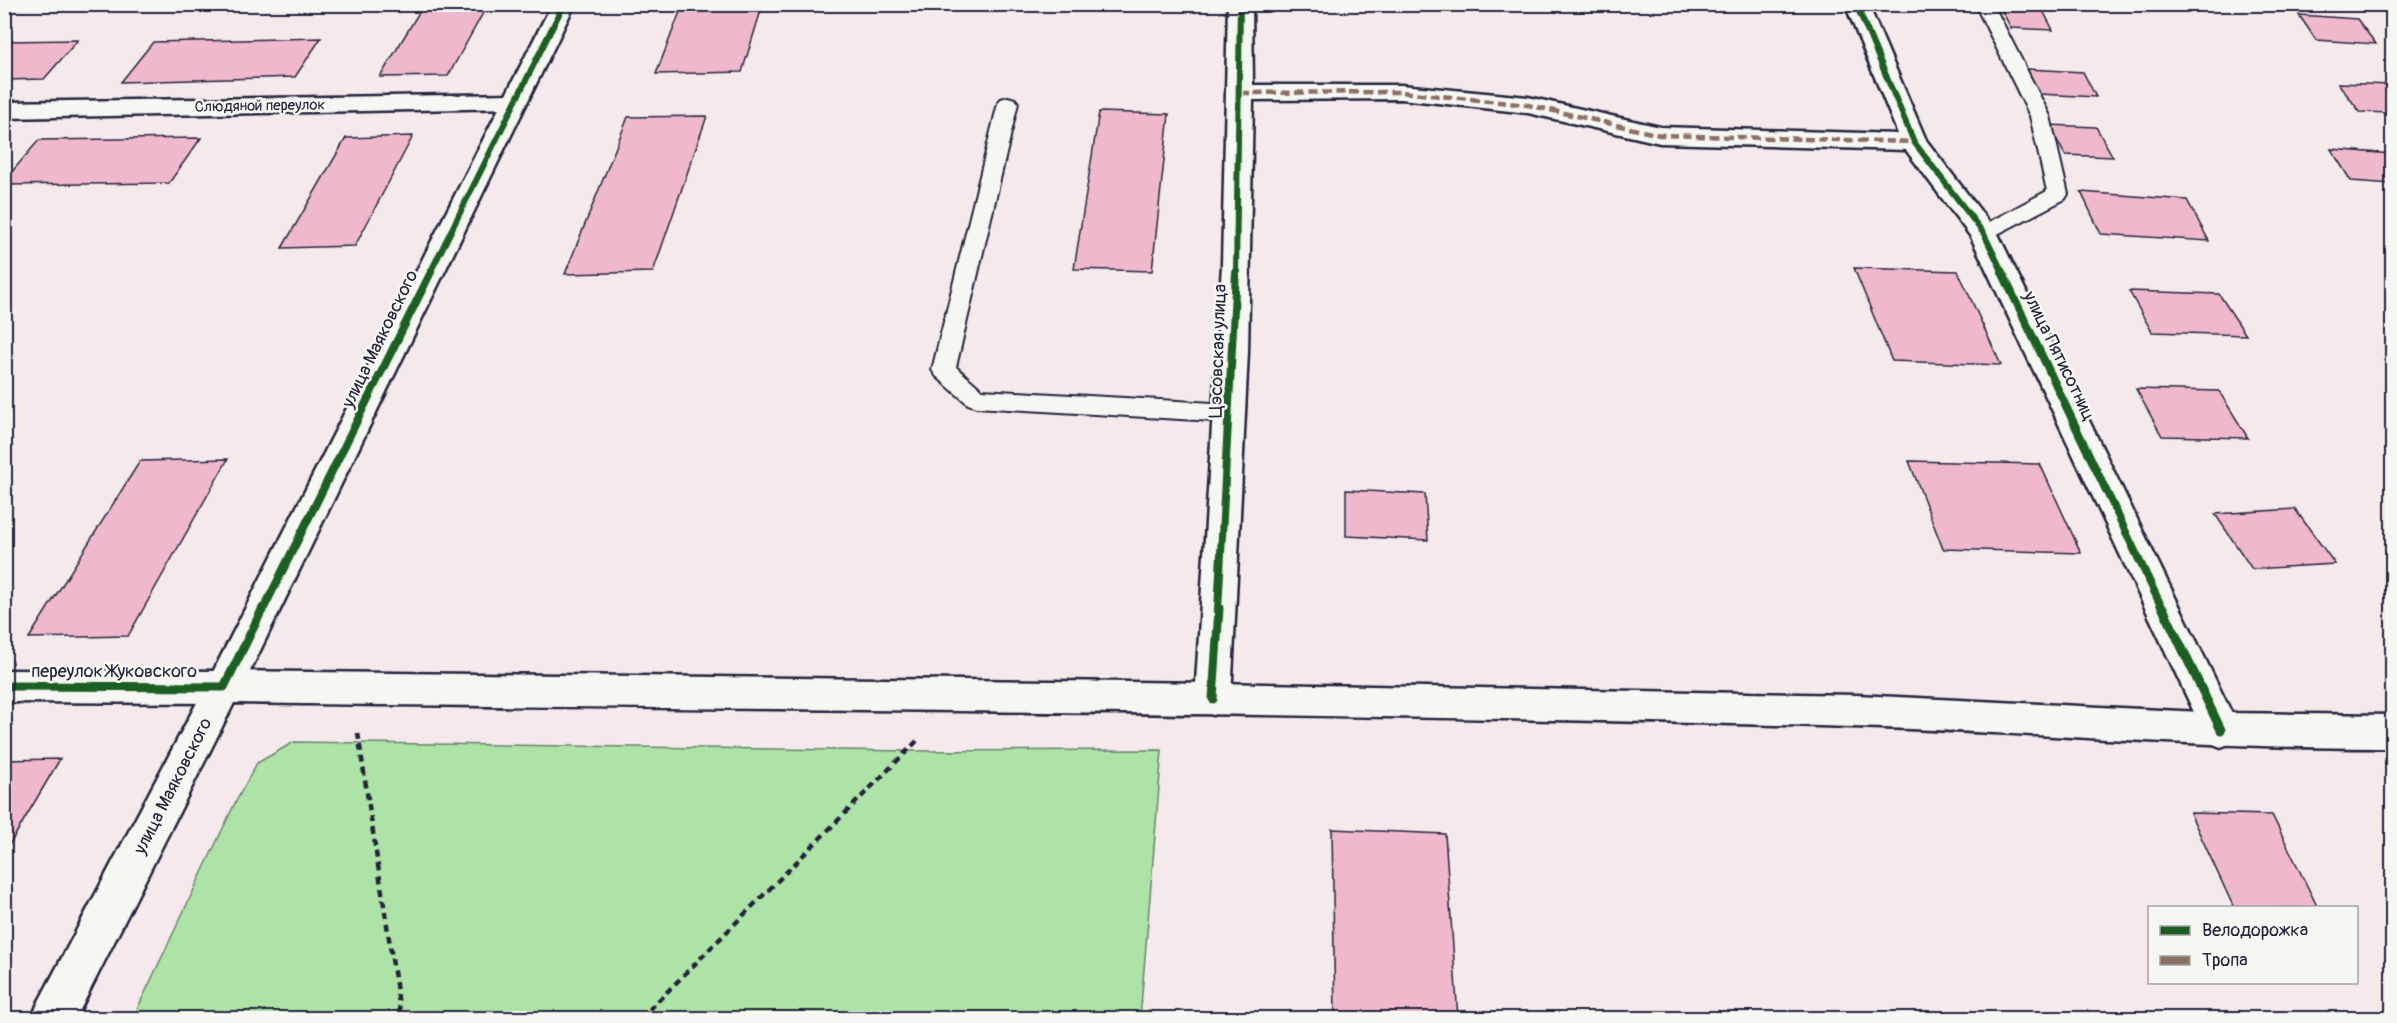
<svg xmlns="http://www.w3.org/2000/svg" width="2397" height="1023" font-family="Pangolin,sans-serif">
<rect width="100%" height="100%" fill="#f5eaeb"/>
<filter id="ink" filterUnits="userSpaceOnUse"><feTurbulence type="fractalNoise" baseFrequency=".0167" numOctaves="2"/><feDisplacementMap in="SourceGraphic" scale="12" xChannelSelector="R" yChannelSelector="G"/><feConvolveMatrix kernelMatrix="1 2 1 2 8 2 1 2 1" color-interpolation-filters="sRGB"/></filter>
<g filter="url(#ink)">
<polygon fill="#ade3a6" stroke="#688270" stroke-width="1.5" points="294,742 908,751 1162,750 1140,1018 133,1018 234,805 257,763"/>
<g fill="#f0b8cd" stroke="#22223b" stroke-width="1.5">
<polygon points="424,4 488,4 448,76 380,77"/>
<polygon points="683,4 763,4 742,72 656,74"/>
<polygon points="2000,7 2042,9 2053,30 2011,28"/>
<polygon points="2299,15 2357,19 2376,44 2316,40"/>
<polygon points="321,38 295,77 121,82 153,42"/>
<polygon points="78,40 44,79 4,80 4,41"/>
<polygon points="2027,69 2083,72 2096,97 2039,94"/>
<polygon points="2338,83 2392,85 2392,113 2360,112"/>
<polygon points="1099,112 1169,114 1152,271 1074,269"/>
<polygon points="707,116 653,272 565,274 628,117"/>
<polygon points="2049,125 2096,127 2113,157 2065,155"/>
<polygon points="413,136 355,246 282,248 346,138"/>
<polygon points="201,138 169,183 4,185 4,181 39,140"/>
<polygon points="2331,149 2392,154 2392,184 2351,181"/>
<polygon points="2081,192 2187,200 2209,241 2101,234"/>
<polygon points="1854,268 1958,271 2001,365 1892,361"/>
<polygon points="2129,291 2219,294 2246,335 2152,332"/>
<polygon points="2136,389 2219,391 2248,438 2162,436"/>
<polygon points="228,459 128,636 29,638 140,461"/>
<polygon points="1909,461 2040,464 2081,553 1943,549"/>
<polygon points="1346,490 1425,494 1428,540 1346,536"/>
<polygon points="2295,509 2335,564 2252,569 2215,514"/>
<polygon points="60,759 4,854 4,760"/>
<polygon points="2190,813 2272,815 2318,908 2234,908"/>
<polygon points="1332,829 1445,834 1458,1018 1335,1018"/>
</g>
<g fill="none" stroke-linecap="round" stroke-linejoin="round">
<defs>
<g id="service">
<polygon points="1975,4 1993,4 2050,116 2068,194 2065,199 1984,241 1976,239 1973,234 1976,229 2047,191 2030,116"/>
<polygon points="1008,97 1015,99 1018,103 956,367 982,390 1231,404 1239,407 1243,413 1239,419 1231,422 976,407 968,404 936,376 932,370 998,103 1001,99"/>
</g>
<g id="minor">
<polygon points="1228,4 1252,4 1253,85 1401,85 1528,97 1660,127 1898,134 1845,4 1868,4 1926,140 1998,234 2234,718 2240,730 2234,742 2221,747 2208,742 1971,237 1906,150 1660,143 1528,113 1401,99 1253,100 1248,352 1231,699 1226,710 1213,715 1200,710 1195,699 1222,265"/>
<polygon points="515,94 524,96 527,101 524,106 515,108 4,118 4,102"/>
<polygon points="4,670 224,671 237,676 242,687 237,698 224,703 4,702"/>
</g>
<polygon id="tertiary" points="552,4 575,4 237,698 224,703 211,698 206,687 211,676"/>
<path id="secondary" d="M224,671L1213,683L1856,695L2221,713L2392,715V748C2211,749 2031,732 1851,727C1312,712 773,710 234,703L76,1018H32L38,1003L211,676Z"/>
</defs>
<use href="#service" stroke="#22223b" stroke-width="4"/>
<use href="#minor" stroke="#22223b" stroke-width="5"/>
<use href="#tertiary" stroke="#22223b" stroke-width="5"/>
<use href="#secondary" stroke="#22223b" stroke-width="5"/>
<g stroke="#22223b" stroke-width="4.5" stroke-dasharray="7 5" stroke-linecap="butt">
<polyline points="358,733 401,1018"/>
<polyline points="641,1018 919,739"/>
</g>
<use href="#service" fill="#f6f6f2" fill-rule="evenodd"/>
<use href="#minor" fill="#f6f6f2" fill-rule="evenodd"/>
<use href="#tertiary" fill="#f6f6f2" fill-rule="evenodd"/>
<use href="#secondary" fill="#f6f6f2" fill-rule="evenodd"/>
<polyline stroke="#8d6e63" stroke-width="4.5" stroke-dasharray="9 4.5" stroke-linecap="butt" points="1241,93 1401,92 1528,105 1660,135 1914,142"/>
<defs>
<g id="cycleway-far2">
<polyline points="1856,4 1914,142 1984,234 2003,273"/>
<polyline points="430,273 564,4"/>
<polyline points="1236,273 1240,4"/>
</g>
<g id="cycleway-far1">
<polyline points="2002,272 2163,610"/>
<polyline points="263,610 431,272"/>
<polyline points="1218,610 1236,272"/>
</g>
<g id="cycleway">
<polyline points="2163,608 2221,730"/>
<polyline points="4,686 224,687 263,608"/>
<polyline points="1213,699 1219,608"/>
</g>
</defs>
<use href="#cycleway-far2" stroke="#f6f6f2" stroke-width="9"/>
<use href="#cycleway-far1" stroke="#f6f6f2" stroke-width="11"/>
<use href="#cycleway" stroke="#f6f6f2" stroke-width="13"/>
<use href="#cycleway-far2" stroke="#1b5e20" stroke-width="6"/>
<use href="#cycleway-far1" stroke="#1b5e20" stroke-width="8"/>
<use href="#cycleway" stroke="#1b5e20" stroke-width="9"/>
</g>
</g>
<g text-anchor="middle" dominant-baseline="central" stroke-width="5" stroke-linejoin="round" paint-order="stroke">
<g font-size="15" fill="#22223b" stroke="#f6f6f2">
<text transform="translate(260 106) rotate(-1)">Слюдяной переулок</text>
</g>
<g font-size="18" fill="#22223b" stroke="#f6f6f2">
<text transform="translate(380 339) rotate(-64)">улица Маяковского</text>
<text transform="translate(1218 351) rotate(-88)">Цэсовская улица</text>
<text transform="translate(2059 356) rotate(64)">улица Пятисотниц</text>
<text x="114" y="671">переулок Жуковского</text>
<text transform="translate(173 786) rotate(-63)">улица Маяковского</text>
</g>
</g>
<rect width="2397" height="1023" fill="none" stroke="#f6f6f2" stroke-width="24"/>
<rect x="12" y="12" width="2373" height="999" fill="none" stroke="#22223b" stroke-width="2" filter="url(#ink)"/>
<rect x="2148" y="906" width="210" height="78" fill="#f6f6f2" stroke="#a1a1a9" stroke-width="1.5"/>
<rect x="2160" y="926" width="30" height="9" fill="#1b5e20" stroke="#a1a1a9" stroke-width="1.5"/>
<text x="2202" y="936" font-size="18" fill="#22223b">Велодорожка</text>
<rect x="2160" y="956" width="30" height="9" fill="#8d6e63" stroke="#a1a1a9" stroke-width="1.5"/>
<text x="2202" y="966" font-size="18" fill="#22223b">Тропа</text>
</svg>
